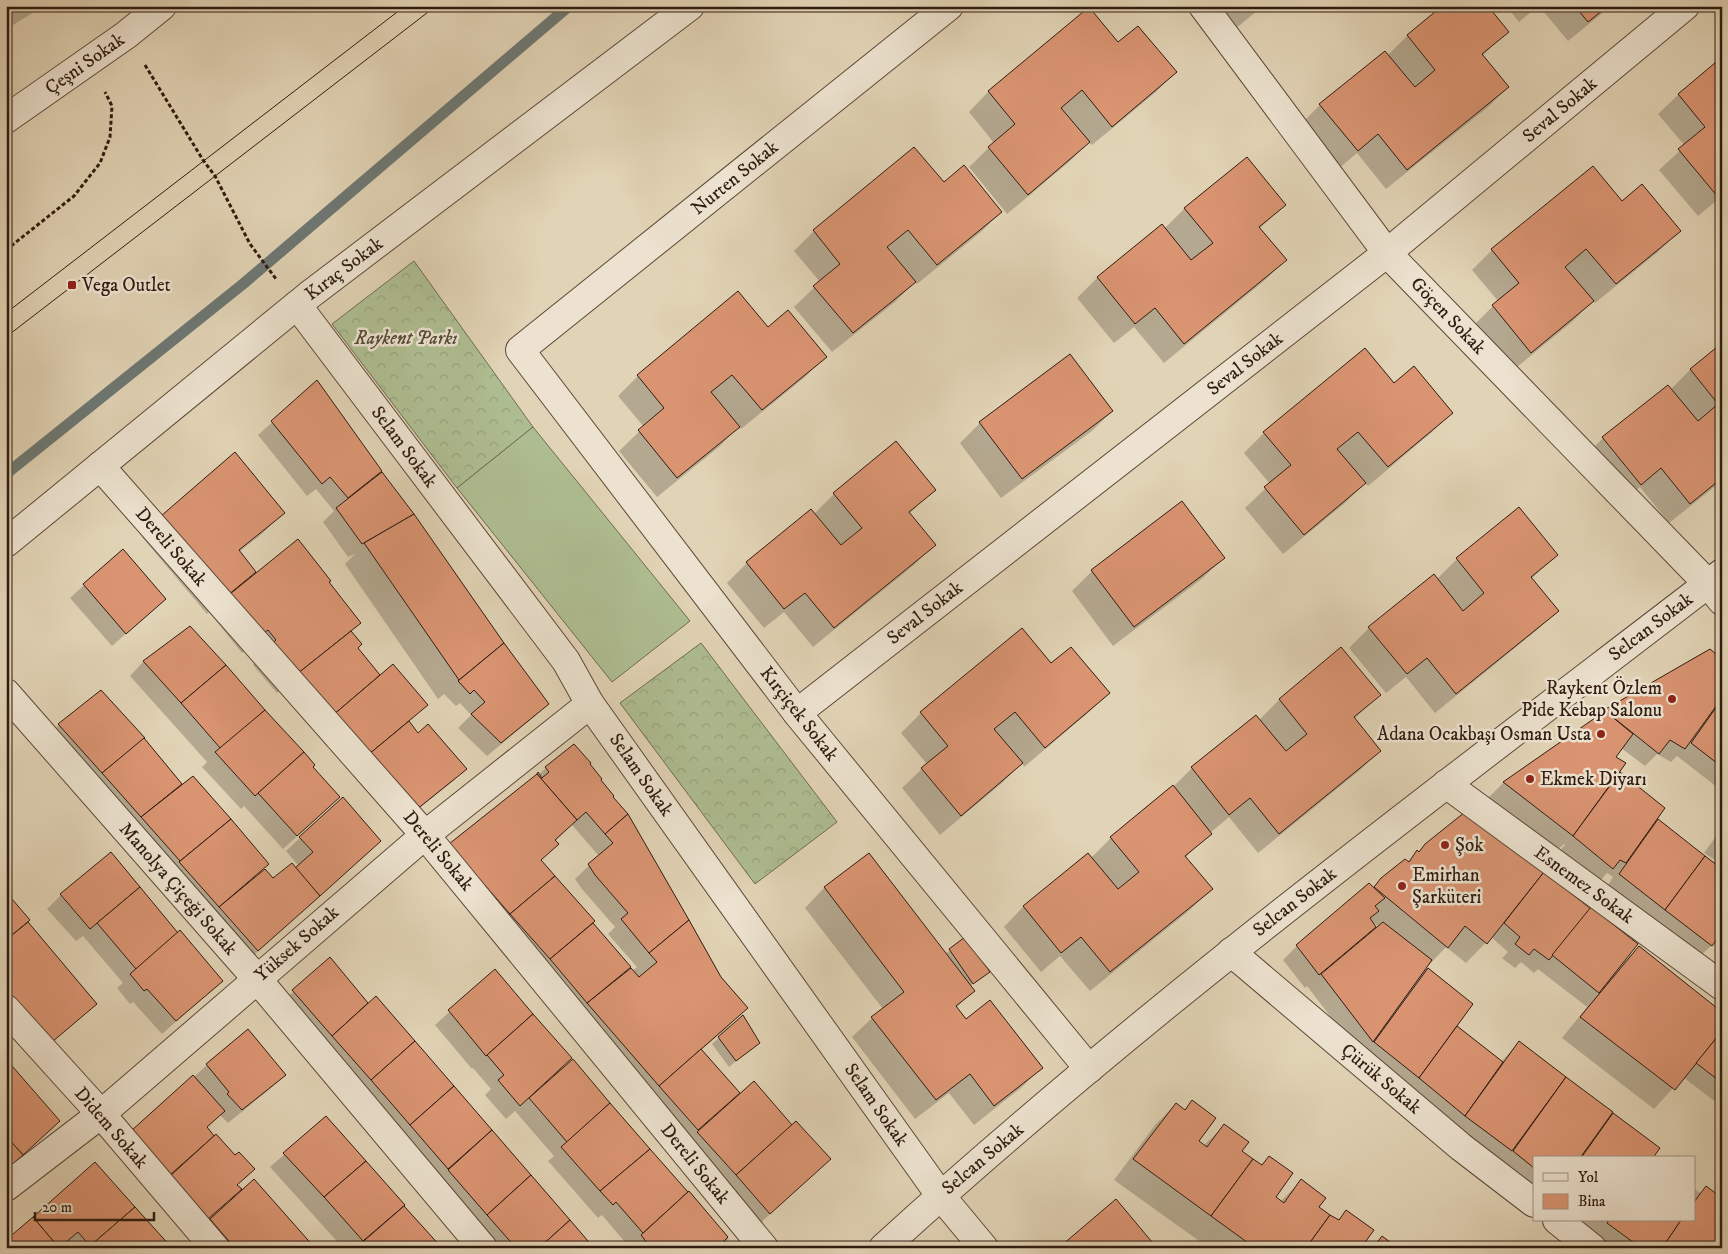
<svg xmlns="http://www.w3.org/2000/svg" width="1728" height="1254" font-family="'IM FELL DW Pica',serif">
<defs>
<pattern id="forest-crowns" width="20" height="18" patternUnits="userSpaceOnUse" patternTransform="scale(1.25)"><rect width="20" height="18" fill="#aebd91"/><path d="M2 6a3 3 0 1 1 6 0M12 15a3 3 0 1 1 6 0" fill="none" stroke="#96a27c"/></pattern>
</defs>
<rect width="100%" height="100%" fill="#e1d3b5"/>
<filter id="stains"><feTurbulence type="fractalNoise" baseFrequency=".004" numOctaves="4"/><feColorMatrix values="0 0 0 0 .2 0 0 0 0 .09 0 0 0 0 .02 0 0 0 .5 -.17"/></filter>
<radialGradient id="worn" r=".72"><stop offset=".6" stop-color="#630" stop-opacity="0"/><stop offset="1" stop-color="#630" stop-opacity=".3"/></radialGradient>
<g fill="url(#forest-crowns)" stroke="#6e6c50">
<polygon points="414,261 533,427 457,488 332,324"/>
<polygon points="701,643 837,822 755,884 620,703"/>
</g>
<polygon fill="#aebd91" stroke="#6e6c50" points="533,427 690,621 612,682 457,488"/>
<g fill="#0003" fill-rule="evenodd">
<polygon points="6,6 44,6 13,25 6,25"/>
<polygon points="1216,6 1263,6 1235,29"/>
<polygon points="1443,6 1507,32 1482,56 1508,87 1488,107 1386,189 1357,153 1337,170 1300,125 1320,105 1387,56 1407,36"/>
<polygon points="1506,6 1538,6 1519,22"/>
<polygon points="1539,6 1611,6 1568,41"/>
<polygon points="1089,9 1118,44 1175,72 1156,92 1092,145 1089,142 1069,162 1007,214 969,167 994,143 969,112 988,92"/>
<polygon points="1722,59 1722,196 1698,216 1659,170 1685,146 1658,114 1678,95"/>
<polygon points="914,148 943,183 1001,212 981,232 917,284 915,282 895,302 832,352 794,307 820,282 794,251 814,231"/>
<polygon points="1593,167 1622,203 1679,231 1659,251 1595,303 1593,301 1573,321 1511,372 1473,326 1498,301 1472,270 1492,250"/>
<polygon points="1285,205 1259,229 1285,260 1265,280 1164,363 1134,327 1114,343 1077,298 1097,278 1162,226 1164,229 1185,208"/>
<polygon points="738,293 768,328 825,357 805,377 741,429 739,426 719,447 657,497 619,451 644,427 618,396 638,376"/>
<polygon points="1722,344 1722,481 1669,523 1640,487 1620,504 1583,458 1603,438 1668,386 1670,390 1690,370"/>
<polygon points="1070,356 1112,411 1092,431 1001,498 960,443 980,423"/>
<polygon points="317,382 547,704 534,717 487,756 458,728 471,715 460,703 456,706 444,694 438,699 345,564 355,554 348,557 323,522 334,511 316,489 307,496 258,435"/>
<polygon points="1394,385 1451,413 1431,433 1368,486 1365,483 1345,503 1283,554 1245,508 1270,484 1244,453 1264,433"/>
<polygon points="934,490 909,514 934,545 914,565 813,647 784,612 764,628 727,583 747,563 814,514 834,494"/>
<polygon points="1519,509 1557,555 1531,579 1557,611 1537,630 1435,713 1406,677 1386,693 1349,648 1369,628 1437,579 1457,559"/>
<polygon points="283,513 263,533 239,552 256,574 327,582 359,623 350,632 356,648 380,677 426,705 408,722 418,734 465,769 452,782 402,822 284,688 277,693 253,665 257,661 247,649 242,653 209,612 207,614 142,537 162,517"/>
<polygon points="1223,558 1203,578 1113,646 1072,591 1092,571"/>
<polygon points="84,585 165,599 112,646 70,598"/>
<polygon points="190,627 311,767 325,811 283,849 244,806 241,809 202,767 207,762 130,676 143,662"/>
<polygon points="1022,630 1051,665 1108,693 1088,713 1024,767 1022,763 1002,783 940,835 902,788 927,764 901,733 921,713"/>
<polygon points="1710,651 1722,660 1722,791 1677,756 1671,762 1657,754 1645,766 1621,748 1615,757 1614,777 1616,778 1620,774 1656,819 1712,863 1715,860 1704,853 1722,828 1722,931 1711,946 1697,959 1606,888 1613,877 1607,873 1599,882 1560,850 1565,845 1564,844 1552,855 1484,802 1504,782 1598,717 1604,711"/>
<polygon points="101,692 144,738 182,785 193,778 268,864 255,877 256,878 273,880 295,869 299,866 286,851 300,838 366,854 244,964 45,739 59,725"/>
<polygon points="1379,695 1354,719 1379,751 1359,771 1258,853 1229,817 1210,833 1185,858 1211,889 1191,909 1090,991 1060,956 1041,972 1004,927 1023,907 1088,854 1091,858 1111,838 1173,787 1192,768 1259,720 1279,700"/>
<polygon points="6,739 11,745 6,751"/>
<path d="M546,768L599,780L611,797L720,978L746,1008L723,1032L751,1049L729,1067L712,1044L722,1035L721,1033L700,1051L740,1095L815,1173L756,1227L489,933L430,865L450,845L537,776ZM572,825L599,856L575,879L582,889L615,927L608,934L637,967L632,971L624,975L623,974L629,967L591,923L540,861L557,844L555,841Z"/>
<path d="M1465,814L1636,944L1624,960L1625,961L1639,947L1722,1014V1107L1683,1077L1654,1109L1562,1038L1587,1007L1538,969L1534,973L1521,962L1515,968L1502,958L1508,952L1491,937L1466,963L1446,947L1426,968L1472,1004L1456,1027L1501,1062L1519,1042L1658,1148L1652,1158H1534V1188L1359,1054L1307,986L1305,988L1283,960L1297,946L1369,885L1373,888L1382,879L1407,862L1426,845ZM1371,922H1372L1379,927L1376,929Z"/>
<polygon points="111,854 178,934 222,981 162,1034 133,1002 130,1004 117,988 123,983 83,936 76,941 47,909 61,895"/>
<polygon points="869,855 945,954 965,939 988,972 970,986 974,990 956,1008 965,1020 1041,1068 1021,1088 974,1125 949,1093 915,1119 852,1037 872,1018 883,1009 805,908 824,888"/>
<polygon points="6,894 26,922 96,1003 38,1054 6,1017"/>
<polygon points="330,958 367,1005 376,998 593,1248 491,1248 279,1005"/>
<polygon points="495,971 563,1067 573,1060 649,1149 729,1239 720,1248 630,1248 602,1215 598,1218 548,1161 554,1156 515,1111 506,1119 485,1095 491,1089 473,1068 472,1069 435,1025"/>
<polygon points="248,1031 284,1074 271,1088 228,1123 220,1115 206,1128 240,1189 223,1206 313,1248 209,1248 118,1145 207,1065"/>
<polygon points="1192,1102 1197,1142 1203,1146 1224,1126 1240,1151 1261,1166 1269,1158 1274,1197 1280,1202 1301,1181 1317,1207 1338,1220 1346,1212 1359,1248 1209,1248 1114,1180 1156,1124 1176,1104 1184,1110"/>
<polygon points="326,1118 440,1248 343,1248 270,1167"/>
<polygon points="95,1164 170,1248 67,1248 64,1245 61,1248 6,1248"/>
<polygon points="1694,1189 1701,1193 1722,1248 1610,1248 1573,1220 1694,1220"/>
</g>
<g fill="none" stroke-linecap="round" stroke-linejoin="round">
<polyline stroke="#6d7874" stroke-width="11" points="6,474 243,284 569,6"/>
</g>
<g fill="#da9472" stroke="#2f1b10">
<polygon points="1442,6 1488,6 1509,32 1482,54 1509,87 1407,170 1378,134 1358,151 1319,104 1385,51 1415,87 1435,70 1407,35"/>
<polygon points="1575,6 1608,6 1588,22"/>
<polygon points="1089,7 1118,42 1138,26 1177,72 1112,127 1082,90 1061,108 1090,142 1028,195 988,147 1015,124 988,91"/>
<polygon points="1722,57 1722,194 1718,197 1678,149 1705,127 1678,94"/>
<polygon points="914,147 944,182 964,165 1002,212 937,265 908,230 887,247 916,282 853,333 813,286 840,264 813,230"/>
<polygon points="1247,157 1286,205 1259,227 1287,260 1184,344 1155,308 1135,324 1097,277 1162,224 1191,260 1213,243 1184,208"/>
<polygon points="1593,166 1622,201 1642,184 1681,231 1616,284 1586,249 1565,267 1594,301 1531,353 1492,305 1519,283 1491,249"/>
<polygon points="738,291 768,327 788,310 827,357 762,410 732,375 711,392 740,427 677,478 638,430 664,408 637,375"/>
<polygon points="1722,343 1722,478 1690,504 1661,468 1641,485 1602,437 1668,385 1698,421 1718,404 1690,369"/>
<polygon points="1365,348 1394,383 1414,366 1453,413 1388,467 1358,432 1337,449 1366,483 1304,535 1264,487 1291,465 1263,432"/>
<polygon points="1070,354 1113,411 1022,479 979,422"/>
<polygon points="317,380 382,471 348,498 330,477 322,484 271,421"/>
<polygon points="896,441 936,490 909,512 936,545 834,628 805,593 784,609 746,562 811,509 841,545 862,528 833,493"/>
<polygon points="235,452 285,513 239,550 256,572 228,595 161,516"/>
<polygon points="382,472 414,514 362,544 336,508"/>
<polygon points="1182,501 1225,558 1134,627 1091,570"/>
<polygon points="1519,507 1558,555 1531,577 1559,611 1456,694 1427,658 1407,674 1368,627 1434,574 1463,611 1484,593 1456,558"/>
<polygon points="414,514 504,643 459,680 364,543"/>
<polygon points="298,539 331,581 329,582 361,623 297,674 272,644 276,640 268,630 262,634 230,594"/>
<polygon points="123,549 166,599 126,634 83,584"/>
<polygon points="190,626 226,665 181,703 143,661"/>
<polygon points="1022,628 1051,663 1071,647 1110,693 1045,748 1015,712 994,729 1023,763 961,816 921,768 948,746 920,712"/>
<polygon points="351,631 362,644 358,648 380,675 332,716 297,674"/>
<polygon points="504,643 549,704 501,743 471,714 485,702 474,690 470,694 458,681"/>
<polygon points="1341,647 1381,695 1354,717 1381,751 1279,834 1250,798 1229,815 1191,767 1256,715 1286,751 1307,734 1279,699"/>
<polygon points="1710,649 1722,659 1722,698 1685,749 1670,740 1659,754 1604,710"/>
<polygon points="393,664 428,705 368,755 332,716"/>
<polygon points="226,665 265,710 221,749 181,703"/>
<polygon points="101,690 145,738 102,773 58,724"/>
<polygon points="1722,699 1722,767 1691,743"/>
<polygon points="265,710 304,752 255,796 215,752"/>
<polygon points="1605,711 1633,734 1616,757 1626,763 1573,836 1503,782"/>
<polygon points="409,721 418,733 428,724 467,769 416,810 368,755"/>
<polygon points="144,738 182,784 141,817 102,773"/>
<polygon points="574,744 591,763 590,764 602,779 601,780 614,796 613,797 628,814 605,834 586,812 577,820 537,774 538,772 542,778 549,772 545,767"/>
<polygon points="304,752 315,765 313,767 340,797 297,836 258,793"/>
<polygon points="1620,772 1665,808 1626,863 1620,860 1613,869 1573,836"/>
<polygon points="537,774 577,820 555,840 559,844 541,860 555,876 510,914 449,844"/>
<polygon points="193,776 231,819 180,861 141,817"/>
<polygon points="1173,785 1212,834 1185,856 1213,889 1110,972 1081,937 1061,953 1023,906 1088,853 1118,889 1139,872 1110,837"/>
<polygon points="343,797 381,841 320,896 295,868 313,852 299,837"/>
<polygon points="1465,812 1544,872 1487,944 1465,926 1448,948 1374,887 1381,878 1405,859 1409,862 1417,850 1419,852 1425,844"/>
<polygon points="628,814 689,920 649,953 621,919 628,913 595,875 588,864 613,843 605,834"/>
<polygon points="231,819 269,864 219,907 179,862"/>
<polygon points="1658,819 1705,856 1665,910 1619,874"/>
<polygon points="111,852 140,887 90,929 60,894"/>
<polygon points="869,853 975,991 956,1006 966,1019 990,1000 1043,1068 994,1106 970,1074 936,1100 871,1017 904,992 824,887"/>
<polygon points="1705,856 1722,869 1722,933 1712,946 1665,910"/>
<polygon points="292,863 320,896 258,951 219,907 265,869 273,878"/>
<polygon points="1544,872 1591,909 1549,960 1534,949 1529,955 1515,944 1520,937 1504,923"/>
<polygon points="555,876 595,921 550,959 510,914"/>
<polygon points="1369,883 1385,898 1375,906 1379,911 1370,918 1376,927 1319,975 1296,945"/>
<polygon points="140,887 178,933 136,969 97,923"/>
<polygon points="6,892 30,920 6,940"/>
<polygon points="1591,907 1638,944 1599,993 1552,955"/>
<polygon points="689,920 721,977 748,1008 659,1086 587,1003 631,968 639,977 657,962 649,953"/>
<polygon points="28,922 97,1004 52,1042 6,988 6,940"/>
<polygon points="1383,922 1432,960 1373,1042 1321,974"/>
<polygon points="593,923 631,967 587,1003 550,959"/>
<polygon points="180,930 223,981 176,1021 147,989 144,991 130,974"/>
<polygon points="965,937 990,972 973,984 949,949"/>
<polygon points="1639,946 1722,1012 1722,1031 1675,1090 1580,1017"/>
<polygon points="330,957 368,1003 332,1036 292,990"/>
<polygon points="1428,968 1473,1004 1419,1078 1374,1042"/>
<polygon points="495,969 533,1014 486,1056 448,1010"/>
<polygon points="376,996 415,1041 371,1080 332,1036"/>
<polygon points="533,1014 572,1058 520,1106 498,1080 504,1075 487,1055"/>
<polygon points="743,1015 760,1043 736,1061 718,1037"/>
<polygon points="1457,1026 1503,1062 1465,1116 1419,1078"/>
<polygon points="248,1029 286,1075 242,1110 227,1094 229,1092 206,1064"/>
<polygon points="1722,1031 1722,1083 1696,1063"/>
<polygon points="415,1041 454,1086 410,1125 371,1080"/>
<polygon points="1519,1041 1566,1077 1512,1151 1465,1116"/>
<polygon points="701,1049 740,1093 698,1130 659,1086"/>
<polygon points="6,1059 60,1121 23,1155 6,1136"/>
<polygon points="573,1059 610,1103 567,1142 529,1098"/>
<polygon points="193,1075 225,1111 207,1127 214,1136 170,1175 131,1131"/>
<polygon points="1566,1077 1613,1112 1580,1158 1534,1158 1534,1168 1513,1151"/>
<polygon points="754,1081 792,1125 736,1175 697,1132"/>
<polygon points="454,1086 492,1130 448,1169 410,1125"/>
<polygon points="1192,1100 1216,1118 1199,1141 1207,1147 1224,1124 1249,1142 1242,1151 1253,1159 1211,1216 1133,1159 1176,1103 1185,1110"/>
<polygon points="610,1103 650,1149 600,1191 561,1147"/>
<polygon points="1613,1113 1660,1148 1653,1158 1581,1158"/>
<polygon points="326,1116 366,1161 324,1197 283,1153"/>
<polygon points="796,1121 831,1159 770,1214 736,1175"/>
<polygon points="492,1130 531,1175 487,1215 448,1170"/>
<polygon points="216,1134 235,1155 239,1152 255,1169 237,1185 242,1189 208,1219 170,1176"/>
<polygon points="6,1136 23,1155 6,1170"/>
<polygon points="650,1149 688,1192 643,1233 616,1202 613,1205 600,1191"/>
<polygon points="1269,1156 1293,1173 1276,1197 1284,1203 1301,1179 1326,1198 1319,1207 1330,1215 1306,1248 1255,1248 1211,1216 1253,1159 1262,1165"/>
<polygon points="366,1161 405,1205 363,1241 324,1197"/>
<polygon points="95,1162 135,1207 90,1246 78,1232 59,1248 33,1217"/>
<polygon points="531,1175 570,1220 539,1248 516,1248 487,1215"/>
<polygon points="254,1179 315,1248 235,1248 210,1219"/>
<polygon points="1706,1186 1722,1198 1722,1248 1662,1248 1681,1220 1694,1220 1694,1202"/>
<polygon points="689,1191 728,1237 717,1248 651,1248 641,1235"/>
<polygon points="1116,1199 1157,1248 1064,1248 1062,1245"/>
<polygon points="404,1206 442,1248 360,1248 358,1246"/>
<polygon points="135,1207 172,1248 92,1248 90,1246"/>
<polygon points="1346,1210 1374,1230 1361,1248 1306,1248 1330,1215 1339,1220"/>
<polygon points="33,1217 59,1248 6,1248 6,1240"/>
<polygon points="570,1220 594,1248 539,1248"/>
<polygon points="1609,1220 1681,1220 1662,1248 1641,1248 1607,1223"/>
<polygon points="1382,1236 1398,1248 1373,1248"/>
</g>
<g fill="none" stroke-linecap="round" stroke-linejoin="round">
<defs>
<g id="minor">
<polyline points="949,6 520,350 797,713 1089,1069"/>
<polyline points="1203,6 1387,253 1708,584 1722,601"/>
<polyline points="297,305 566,661 590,704 940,1195 984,1248"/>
<polyline points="100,466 425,835 764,1248"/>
<polyline points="6,543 308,296 690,6"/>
<polyline points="6,693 257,979 483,1248"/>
<polyline points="797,713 1387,253 1685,6"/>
<polyline points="1446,784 1722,986"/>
<polyline points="1231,952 1461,1147 1534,1203"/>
<polyline points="6,1009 101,1114 215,1248"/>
<polyline points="6,1187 101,1114 425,835 590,704"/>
<polyline points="1557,1220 1592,1248"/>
</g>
<g id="tertiary">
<polyline points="6,119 126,35 162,6"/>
<path d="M883,1248C1148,1006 1437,792 1722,573"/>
</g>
</defs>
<use href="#minor" stroke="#5c4939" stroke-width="30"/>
<use href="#tertiary" stroke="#5c4939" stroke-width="30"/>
<g stroke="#2f1b10" stroke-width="3" stroke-dasharray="4 2.5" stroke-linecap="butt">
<polyline points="145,65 203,160 215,176 250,244 276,279"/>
<polyline points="6,250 74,196 100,163 110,137 112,106 105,92"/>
</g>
<use href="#minor" stroke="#ece2cf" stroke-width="28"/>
<use href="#tertiary" stroke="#ece2cf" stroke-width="28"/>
<g stroke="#2f1b10" stroke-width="1">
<polyline points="6,313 405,6"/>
<polyline points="6,337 436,6"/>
</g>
</g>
<g fill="#8f2418" stroke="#ece2cf" stroke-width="2">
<rect x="67" y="280" width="10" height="10" rx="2.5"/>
<circle cx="1672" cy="699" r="5"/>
<circle cx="1601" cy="734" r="5"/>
<circle cx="1530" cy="779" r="5"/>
<circle cx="1445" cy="845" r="5"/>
<circle cx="1402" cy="886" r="5"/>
</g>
<g text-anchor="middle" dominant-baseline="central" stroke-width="5" stroke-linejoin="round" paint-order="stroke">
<g font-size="19" fill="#2f1b10" stroke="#ece2cf">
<text transform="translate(85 64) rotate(-35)">Çeşni Sokak</text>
<text transform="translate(1560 110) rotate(-40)">Seval Sokak</text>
<text transform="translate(735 178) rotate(-39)">Nurten Sokak</text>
<text transform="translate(344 269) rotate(-37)">Kıraç Sokak</text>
<text transform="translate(1448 316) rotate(46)">Göçen Sokak</text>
<text transform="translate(1245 364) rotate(-38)">Seval Sokak</text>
<text transform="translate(404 447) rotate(53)">Selam Sokak</text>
<text transform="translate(171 547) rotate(49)">Dereli Sokak</text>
<text transform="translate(925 613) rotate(-38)">Seval Sokak</text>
<text transform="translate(1651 627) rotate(-37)">Selcan Sokak</text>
<text transform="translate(799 714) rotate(52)">Kırçiçek Sokak</text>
<text transform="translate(641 775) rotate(55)">Selam Sokak</text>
<text transform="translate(438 851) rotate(50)">Dereli Sokak</text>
<text transform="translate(1584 885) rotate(36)">Esnemez Sokak</text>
<text transform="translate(178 889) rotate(49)">Manolya Çiçeği Sokak</text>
<text transform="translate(1295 902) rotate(-38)">Selcan Sokak</text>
<text transform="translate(297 944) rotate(-41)">Yüksek Sokak</text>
<text transform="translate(1381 1079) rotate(40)">Çürük Sokak</text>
<text transform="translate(876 1105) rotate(55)">Selam Sokak</text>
<text transform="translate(111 1128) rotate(49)">Didem Sokak</text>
<text transform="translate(983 1159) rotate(-40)">Selcan Sokak</text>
<text transform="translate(695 1164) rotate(51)">Dereli Sokak</text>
</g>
<g font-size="19" fill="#2f1b10" stroke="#ece2cf" text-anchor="start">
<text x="82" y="285">Vega Outlet</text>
<text x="1662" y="688" text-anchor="end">Raykent Özlem<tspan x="1662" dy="22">Pide Kebap Salonu</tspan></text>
<text x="1591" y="734" text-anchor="end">Adana Ocakbaşı Osman Usta</text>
<text x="1540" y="779">Ekmek Diyarı</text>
<text x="1455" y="845">Şok</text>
<text x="1412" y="875">Emirhan<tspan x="1412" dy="22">Şarküteri</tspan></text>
</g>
<g font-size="19" font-style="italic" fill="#554c37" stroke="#ece2cf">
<text x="406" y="338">Raykent Parkı</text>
</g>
</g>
<rect width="1728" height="1254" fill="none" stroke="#e1d3b5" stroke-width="25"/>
<rect x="8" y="8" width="1713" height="1239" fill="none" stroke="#2f1b10" stroke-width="2.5"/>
<rect x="12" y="12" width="1703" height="1229" fill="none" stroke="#2f1b10"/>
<rect x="1533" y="1156" width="162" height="65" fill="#ece2cf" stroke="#a09283"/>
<rect x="1543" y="1173" width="25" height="8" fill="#ece2cf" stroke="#a09283"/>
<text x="1578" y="1182" font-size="15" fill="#2f1b10">Yol</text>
<rect x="1543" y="1194" width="25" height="15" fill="#da9472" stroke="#a09283"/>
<text x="1578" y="1206" font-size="15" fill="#2f1b10">Bina</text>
<path d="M35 1212v8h119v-8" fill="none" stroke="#2f1b10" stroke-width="2.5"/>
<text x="42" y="1212" font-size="15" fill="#2f1b10" stroke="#ece2cf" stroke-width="4" paint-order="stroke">20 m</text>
<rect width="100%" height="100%" filter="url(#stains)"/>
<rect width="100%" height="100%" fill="url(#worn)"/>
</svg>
